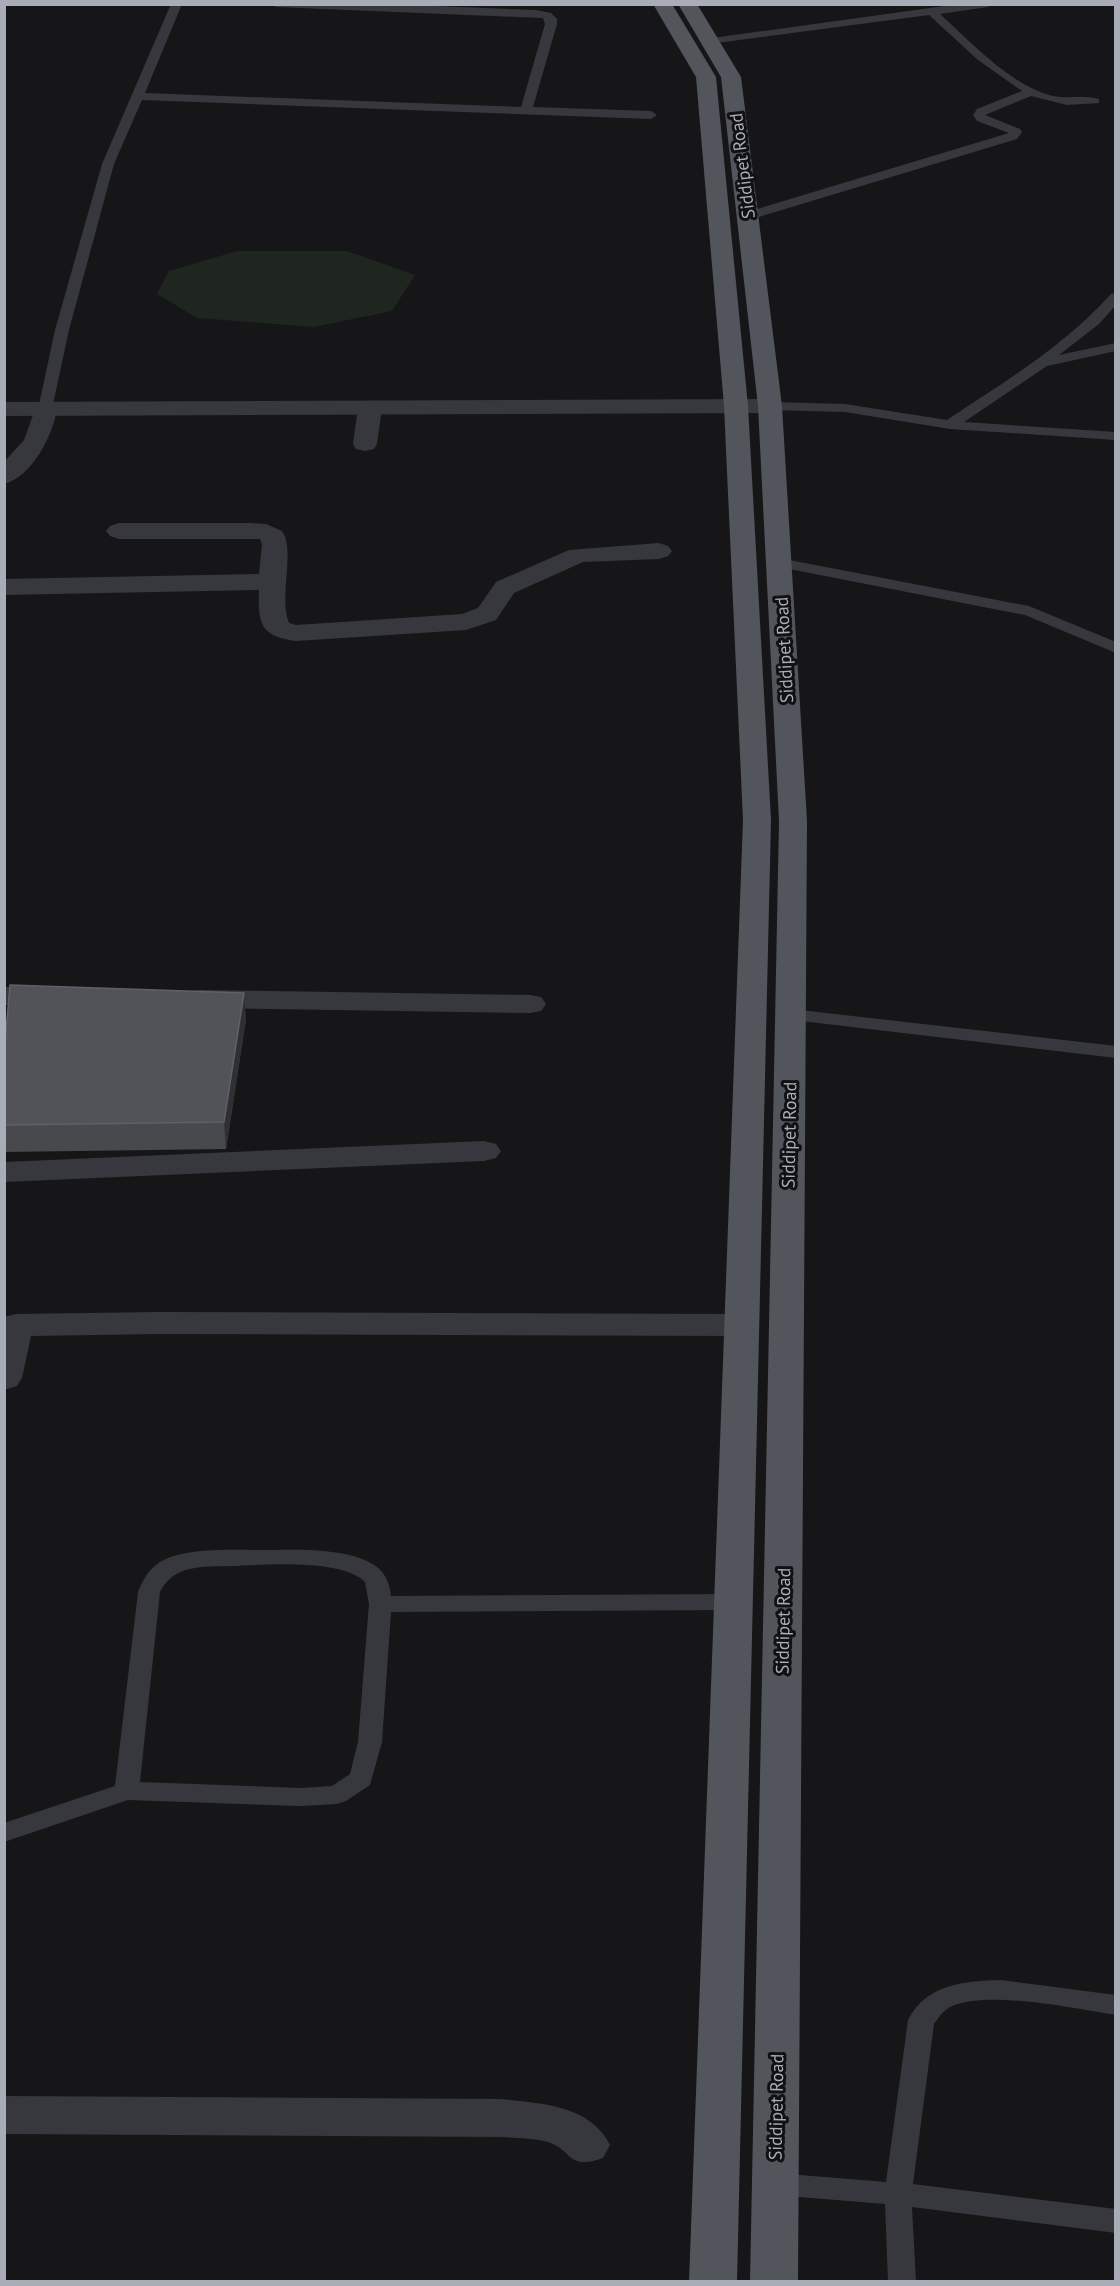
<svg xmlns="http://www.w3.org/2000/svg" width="1120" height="2286" font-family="'PT Sans',sans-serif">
<rect width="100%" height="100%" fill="#161618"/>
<polygon fill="#1e261f" points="237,251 347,251 415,275 392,311 314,327 197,318 157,294 169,271"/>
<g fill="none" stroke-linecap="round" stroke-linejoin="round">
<g fill="#37383d" fill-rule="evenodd">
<polygon points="171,4 182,4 145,93 521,107 545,24 543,18 276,7 271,4 386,4 536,10 551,13 557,19 557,24 533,107 651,111 657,115 651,119 142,100 114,164 69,330 52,409 45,413 40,412 38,409 55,330 102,164"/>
<path d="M959,4H993L988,7L940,14C972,43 1010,85 1053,96C1068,99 1084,95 1099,99V103L1067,105L1031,96L985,115L1020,129L1022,132L1017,139L752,219H744L742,216L744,213L1009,133L977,121L973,115L977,109L1022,91L978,60L929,15L709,44L705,43V39Z"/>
<path d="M1116,293V305L1099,324L1059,355L1116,343V351L1047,366L964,422L1116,432V440L950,429L845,412L770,410L763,406L770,402L845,404L947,420C1006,381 1064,346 1111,294Z"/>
<polygon points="779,558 1029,606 1116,642 1116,653 1025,615 774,566 771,563"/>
<polygon points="791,1009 1116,1046 1116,1058 784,1019 782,1015 784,1011"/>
<path d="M258,1550C291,1550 350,1546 377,1567C386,1574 390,1585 391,1596L733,1594L741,1596L744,1602L741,1608L733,1610L391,1612L382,1742L370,1785L346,1801L337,1804L300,1806L128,1800L4,1842V1823L115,1786L138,1592C142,1582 147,1572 156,1565C178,1547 231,1550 258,1550ZM230,1566C263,1565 341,1558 365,1582L369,1604L358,1742L350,1774L332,1786L300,1788L140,1782L160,1592C174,1564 203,1567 230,1566Z"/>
<path d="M1001,1980L1116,1995V2015C1076,2009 985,1989 950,2007C943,2011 938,2018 934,2024L913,2184L1116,2209V2233L912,2207L916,2282H888L885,2204L775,2195L765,2192L761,2184L765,2176L775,2173L886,2182L908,2020C926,1984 965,1981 1001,1980Z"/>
</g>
<g fill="#37383d" fill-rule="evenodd">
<polygon points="370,401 378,403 382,408 377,444 374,449 365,451 356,449 353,444 358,408 362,403"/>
<path d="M45,402L53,404L57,409C53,435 32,477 4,484V462L24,440L37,404Z"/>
<path d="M119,523H250L266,524L282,531C296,551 278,596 289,623L296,625L462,614L478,608L496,582L569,550L659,543L668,546L672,551L668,556L659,559L583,562L514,593L496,620L466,630L296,641C260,636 258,624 259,590L4,595V579L259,574L262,544L260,539H119L110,536L106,531L110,526Z"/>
<polygon points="4,987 54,987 65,989 70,996 65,1003 54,1005 4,1005"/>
<polygon points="199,990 530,995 541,997 546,1004 541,1011 530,1013 199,1008 188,1006 183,999 188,992"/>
<polygon points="484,1141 496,1144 501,1151 496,1158 484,1161 4,1182 4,1162"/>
<polygon points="159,1312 741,1314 753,1317 759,1325 753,1333 741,1336 159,1334 31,1336 22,1378 17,1386 4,1390 4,1317 16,1314"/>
<path d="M4,2096L501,2099C541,2104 589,2104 610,2145L603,2158C567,2171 573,2150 548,2142C534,2138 516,2138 501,2137L4,2134Z"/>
</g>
<polygon fill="#37383d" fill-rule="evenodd" points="770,399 778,401 782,406 778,411 770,413 4,416 4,402"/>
<g fill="#53555c" fill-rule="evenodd">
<polygon points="653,4 672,4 716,77 748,406 771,820 737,2282 689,2282 743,820 724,406 696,77"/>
<polygon points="678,4 697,4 741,77 782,406 807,821 798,2282 750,2282 779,821 758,406 721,77"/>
</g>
</g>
<polygon fill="#47494d" points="246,1019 226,1149 4,1152 4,1055"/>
<polygon fill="#2f3033" points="244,993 246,1019 226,1149 224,1122"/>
<polygon fill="#525359" stroke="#5f6168" stroke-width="1.5" points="10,985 244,993 224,1122 4,1125 4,1055"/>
<g text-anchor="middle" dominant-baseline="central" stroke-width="6" stroke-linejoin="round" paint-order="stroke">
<g font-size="18" fill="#a8adb8" stroke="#111113">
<text transform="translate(742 166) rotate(-97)">Siddipet Road</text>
<text transform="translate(784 650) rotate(-93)">Siddipet Road</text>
<text transform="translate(789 1135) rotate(-89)">Siddipet Road</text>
<text transform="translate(783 1621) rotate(-89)">Siddipet Road</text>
<text transform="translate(776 2107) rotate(-89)">Siddipet Road</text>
</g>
</g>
<rect width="1120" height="2286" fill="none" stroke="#a8adb8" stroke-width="12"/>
</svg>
